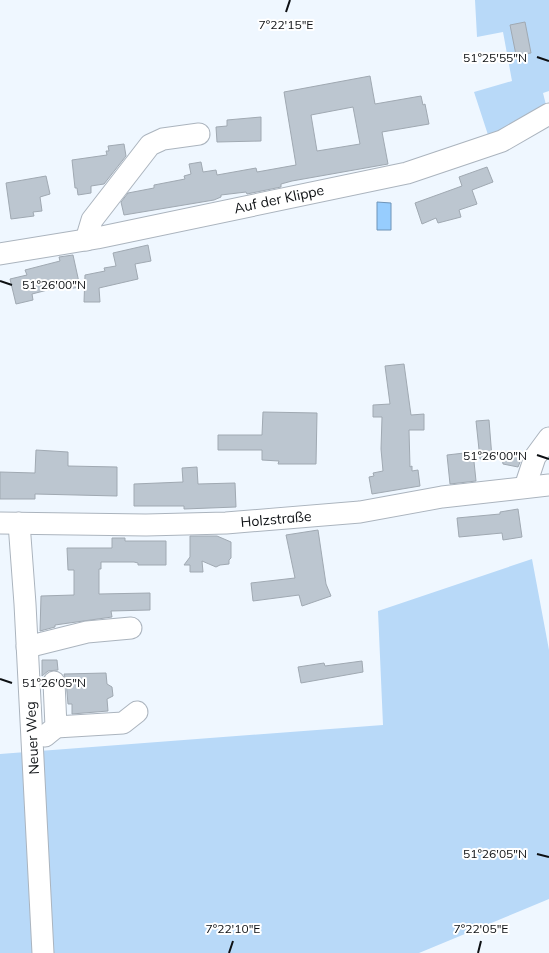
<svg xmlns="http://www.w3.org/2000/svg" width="549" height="953" font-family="Mulish,sans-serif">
<rect width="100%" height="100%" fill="#eff7ff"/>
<g fill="#b8d9f8">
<polygon points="475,0 549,0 549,91 543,93 547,109 490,141 474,92 512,81 503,32 477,37"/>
<polygon points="532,559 549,650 549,899 419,953 0,953 0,754 383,725 378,611"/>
</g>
<polygon fill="#97cdfe" stroke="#6e94b8" points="377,202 391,203 391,230 377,230"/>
<g fill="#bcc6d0" stroke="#a0a9b2" fill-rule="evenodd">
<polygon points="525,22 531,53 516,55 510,25"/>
<path d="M370,76L375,104L421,96L423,105L425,104L429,124L382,132L388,164L292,181L281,184V187L247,194L246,192L221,195V197L214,200L124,215L121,202L128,193L154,188V185L185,179L184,176L191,174L189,164L201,162L203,172L216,170L217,175L256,168L257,172L296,165L284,92ZM353,107L360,144L317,151L311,115Z"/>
<polygon points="261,117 261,141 217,142 216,127 227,126 227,120"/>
<polygon points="124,144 126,156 104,184 91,186 91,193 78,195 77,188 75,188 72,160 107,155 106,151 109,151 108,146"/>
<polygon points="487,167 493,182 472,190 477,204 459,210 461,217 438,223 436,218 422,224 415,203 462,186 459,177"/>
<polygon points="46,176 50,194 40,197 42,211 33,212 34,216 11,219 6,183"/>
<polygon points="148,245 151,261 135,264 138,279 99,288 100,302 84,302 85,275 105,271 104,268 116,266 113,253"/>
<polygon points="73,255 80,287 68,289 67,285 32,294 33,300 16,304 10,279 27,275 25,270 60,261 59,257"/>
<polygon points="404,364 411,415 424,414 424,430 409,430 410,467 412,466 412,471 418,470 420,486 372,494 369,477 374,476 373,473 383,471 381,449 382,417 373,417 373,405 390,404 385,366"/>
<polygon points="263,412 317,413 316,464 278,464 279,461 262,460 262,450 218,450 218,435 262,435"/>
<polygon points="489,420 492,458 480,459 476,421"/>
<polygon points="36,450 68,452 68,466 117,467 117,496 35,494 35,499 0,499 0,472 35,473"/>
<polygon points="501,451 523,455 518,467 503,464"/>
<polygon points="473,452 476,481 450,484 447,455"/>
<polygon points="197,467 198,484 235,483 236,507 184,509 184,506 134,506 134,484 183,482 182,468"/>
<polygon points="518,509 522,537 503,540 502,533 459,537 457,518 500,514 500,512"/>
<polygon points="318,530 326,584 331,596 302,606 299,595 253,601 251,583 295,578 286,535"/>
<polygon points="190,536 217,536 231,542 231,558 229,560 229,564 220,565 216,567 202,561 203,572 190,572 190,565 184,565 190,557"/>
<polygon points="112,538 125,538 125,541 166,541 166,565 138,565 138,563 134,562 101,562 101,569 99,569 99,594 150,593 150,610 111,611 112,617 55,625 55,627 40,631 41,596 74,595 74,570 68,570 67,548 112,548"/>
<polygon points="42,660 57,660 58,670 48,671 42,676"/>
<polygon points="362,661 363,672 301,683 298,667 324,663 325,666"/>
<polygon points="106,673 107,684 112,687 113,696 107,699 108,711 72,714 72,704 68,704 66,681 64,674"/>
</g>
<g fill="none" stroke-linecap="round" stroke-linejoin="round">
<defs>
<g id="minor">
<polyline points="86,240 92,220 150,145 163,139 199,134"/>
<polyline points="0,254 97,238 407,173 502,141 549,114"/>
<polyline points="525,487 535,457 549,438"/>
<polyline points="0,523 146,525 226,523 360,512 442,497 549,485"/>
<polyline points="19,523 25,604 43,953"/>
<polyline points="27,647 87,632 131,628"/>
<polyline points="56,727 123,723 137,712"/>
<polyline points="45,736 56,727 54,682"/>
</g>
</defs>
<use href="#minor" stroke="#abb4be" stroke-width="23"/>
<use href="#minor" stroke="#fff" stroke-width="21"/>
</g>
<path fill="none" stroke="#0d1013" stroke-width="2" d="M286,12L290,0M537,57L549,61M0,281L12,285M537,455L549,459M0,679L12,683M537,854L549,857M229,953L233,941M478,953L481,941"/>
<g text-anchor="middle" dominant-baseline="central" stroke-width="4" stroke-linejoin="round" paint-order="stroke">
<g font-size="14" fill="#0d1013" stroke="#fff">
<text transform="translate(279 199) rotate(-12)">Auf der Klippe</text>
<text transform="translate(276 519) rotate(-5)">Holzstraße</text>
<text transform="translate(32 738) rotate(-93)">Neuer Weg</text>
</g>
</g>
<g font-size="12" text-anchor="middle" fill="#0d1013" stroke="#fff" stroke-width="4" stroke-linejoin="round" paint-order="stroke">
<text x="286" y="29">7°22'15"E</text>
<text x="495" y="62">51°25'55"N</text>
<text x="54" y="289">51°26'00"N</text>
<text x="495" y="460">51°26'00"N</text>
<text x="54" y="687">51°26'05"N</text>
<text x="495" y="858">51°26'05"N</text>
<text x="233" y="933">7°22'10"E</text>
<text x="481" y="933">7°22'05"E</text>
</g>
</svg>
